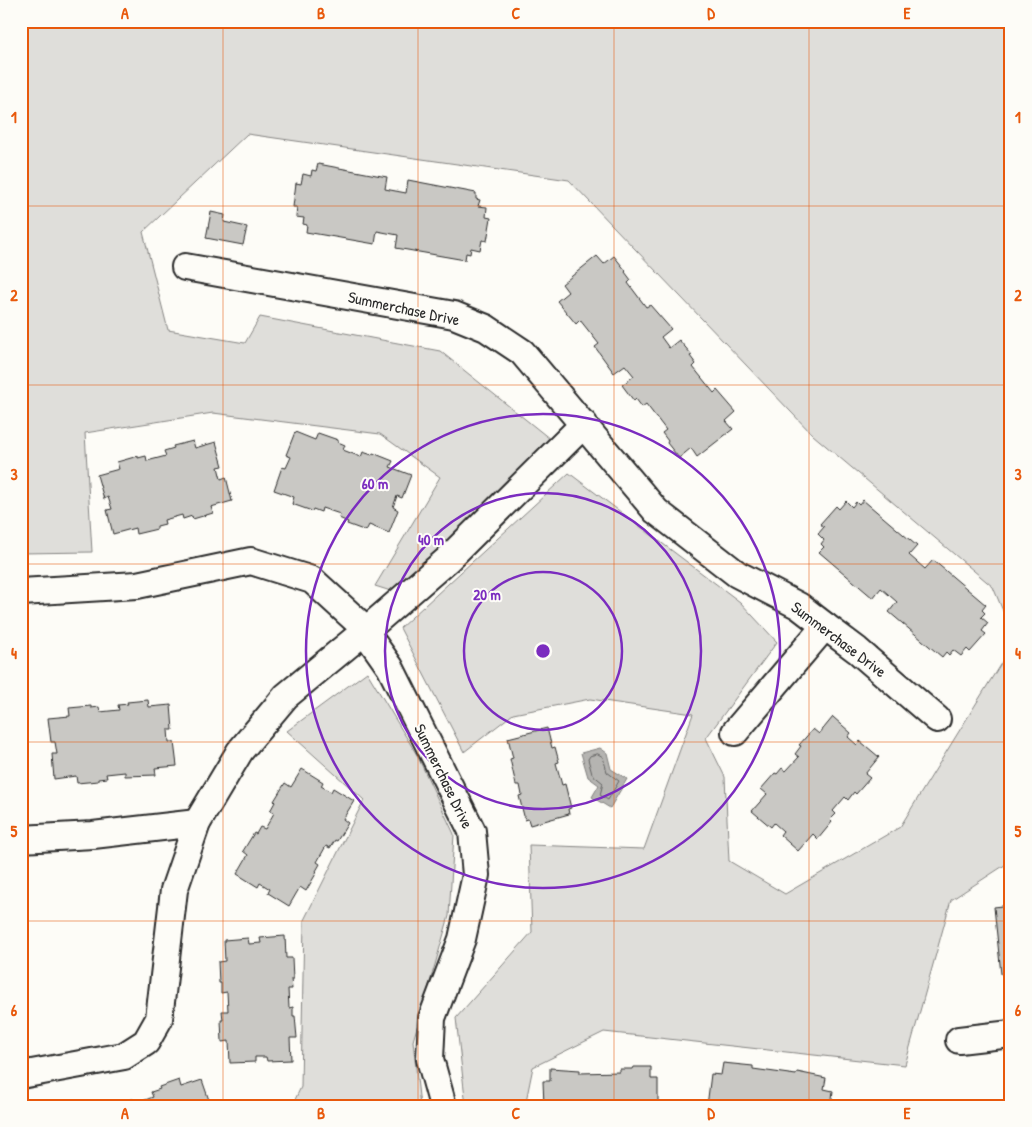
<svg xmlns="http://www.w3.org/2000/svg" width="1032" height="1127" font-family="'Patrick Hand',sans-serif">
<rect width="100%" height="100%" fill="#fdfcf7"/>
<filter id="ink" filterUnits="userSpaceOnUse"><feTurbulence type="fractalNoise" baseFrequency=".02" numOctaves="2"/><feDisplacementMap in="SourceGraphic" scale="10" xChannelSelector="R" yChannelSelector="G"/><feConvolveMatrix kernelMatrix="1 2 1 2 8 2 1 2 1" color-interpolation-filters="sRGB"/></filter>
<g filter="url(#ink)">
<g fill="#dfdeda" stroke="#858482">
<polygon points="21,21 1011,21 1011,630 993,587 813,435 569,180 247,134 143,232 168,330 245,343 260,317 440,351 550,439 394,592 375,586 440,477 380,434 213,413 85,433 92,552 21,553"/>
<polygon points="569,473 740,602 777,642 706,738 725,777 729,861 785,894 900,827 1011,647 1011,861 951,900 905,1065 604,1032 533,1067 525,1106 466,1106 456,1018 532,932 529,845 644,849 693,714 590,699 513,714 464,752 400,628"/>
<polygon points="367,672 417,755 454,834 449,916 413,1041 420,1106 292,1106 301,1087 304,920 364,800 287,731"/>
</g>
<polygon fill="#b5b4b1" stroke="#7e7d7b" points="600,748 607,753 611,769 627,779 610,808 592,797 599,785 588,777 581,753"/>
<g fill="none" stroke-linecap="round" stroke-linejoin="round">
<polygon stroke="#626261" stroke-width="1" points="598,754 603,757 607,772 619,781 608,800 600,795 603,783 592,774 588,759 590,756"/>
</g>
<g fill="#c9c8c4" stroke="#2b2b2b">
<polygon points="318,164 387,177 385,189 406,193 408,180 476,193 476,199 480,200 478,206 487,207 486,217 491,218 487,241 482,240 480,250 471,248 470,254 466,253 465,260 396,248 398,235 377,231 375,244 306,232 307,225 303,224 304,218 296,217 297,207 293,207 296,183 301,184 303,174 311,176 312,170 316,171"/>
<polygon points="211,212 225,215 224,222 247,227 243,245 206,238"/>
<polygon points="597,256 604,264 614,256 626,271 625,272 631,280 628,283 646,307 650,305 671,329 661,337 669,348 679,340 692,355 690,356 696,364 693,367 714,393 717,390 736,412 726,421 733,429 697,457 691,448 679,458 667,443 668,441 662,433 666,430 646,404 642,407 636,399 634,401 622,385 634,376 625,365 614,373 595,347 599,344 580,320 576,324 557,301 568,292 562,284"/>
<polygon points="295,432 315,440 318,433 338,440 338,442 345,445 343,450 361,457 363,452 372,455 373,453 393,461 390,467 411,475 402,498 397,496 393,507 398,510 389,533 369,525 366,531 347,524 348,522 339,518 340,514 322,508 321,512 313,509 312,511 292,504 294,497 274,490 282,467 286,468 291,457 286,455"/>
<polygon points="193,441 195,448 216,442 223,466 218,467 221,479 226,477 232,501 211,507 213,513 193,519 192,516 183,519 182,515 164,520 165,524 157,526 157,529 136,534 135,528 113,534 107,510 112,509 108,497 104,499 97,475 119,469 117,462 138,456 138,458 146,456 147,461 166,456 164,451 174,448 173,446"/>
<polygon points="863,500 917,546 909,555 925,569 933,560 986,605 982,610 985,613 981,617 988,623 982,631 986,634 970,652 967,649 961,656 953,650 949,655 946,652 942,657 889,612 897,602 881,588 873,598 819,552 824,547 821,544 824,540 818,534 824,527 820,524 836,506 839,509 846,501 852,507 856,502 859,505"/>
<polygon points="148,700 149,707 171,705 173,730 168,730 169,742 174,742 177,766 155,768 156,775 125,776 125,772 106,774 107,778 98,779 98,781 77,783 76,776 54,779 52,754 57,754 55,742 51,742 48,718 70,716 69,708 91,706 91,708 99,707 100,712 119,710 118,705 128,704 127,702"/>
<polygon points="833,717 851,733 848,737 857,745 860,741 879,757 865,774 870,778 856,794 854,792 848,800 845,797 833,811 836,814 830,820 832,822 818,839 813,834 798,851 780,835 783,831 774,823 771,827 752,811 767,794 761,789 775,773 777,774 782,768 786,771 799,757 795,754 801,746 799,745 813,729 819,734"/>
<polygon points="547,728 552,748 555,747 559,762 556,763 562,785 565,784 571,808 568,809 569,814 530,825 528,819 525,820 519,796 522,795 520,785 516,785 510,759 513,758 508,738"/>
<polygon points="302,769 323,782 321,786 331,792 333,788 354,801 343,819 348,823 337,841 335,840 330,848 326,846 317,862 320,864 316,871 317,872 306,891 300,887 289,906 268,893 270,889 260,883 258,887 237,874 248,855 243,851 254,833 256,834 260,827 265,829 274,813 270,811 275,802 274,801 285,783 291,787"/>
<polygon points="1011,905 1011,973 1001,974 994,907"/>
<polygon points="285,936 286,958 292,958 293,979 291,979 292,989 288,989 289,1008 293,1007 293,1016 295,1016 297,1038 290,1038 291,1060 267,1061 266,1057 255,1057 255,1062 230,1063 229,1041 222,1042 221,1020 223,1020 222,1011 228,1011 227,992 221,993 221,983 219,983 218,962 225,961 224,940 248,938 249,944 261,943 260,938"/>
<polygon points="723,1063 753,1066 753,1069 796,1075 797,1072 826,1078 824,1089 833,1091 831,1106 707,1106 711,1074 721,1075"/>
<polygon points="633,1067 651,1067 651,1079 658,1079 658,1106 544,1106 543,1081 550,1081 550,1068 580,1070 580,1073 620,1072 620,1069 632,1069"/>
<polygon points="179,1080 181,1087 202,1080 210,1103 206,1106 106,1106 125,1100 125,1101 133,1099 135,1104 153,1097 151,1092 160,1089 159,1087"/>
</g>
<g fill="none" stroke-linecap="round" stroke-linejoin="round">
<defs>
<g id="minor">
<polyline points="185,267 454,315 486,328 522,352 656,511 737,574 799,606 825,626 857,650 937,719"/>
<polyline points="21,592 137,585 251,561 312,580 359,623 390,667 472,831 476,875 462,939 432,1018 430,1059 443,1106"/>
<polyline points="735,732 825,626"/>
<polyline points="21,839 93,835 197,823"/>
<polyline points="959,1040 1011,1034"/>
<polyline points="21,1075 124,1056 146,1042 159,1019 174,890 197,823 240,751 286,696 365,631 447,560 584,424"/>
</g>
</defs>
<use href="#minor" stroke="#2b2b2b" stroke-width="30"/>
<use href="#minor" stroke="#fdfcf7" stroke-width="26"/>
</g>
</g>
<path fill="none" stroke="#e8590c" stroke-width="1" stroke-opacity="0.55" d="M223,21V1106M418,21V1106M614,21V1106M809,21V1106M21,206H1011M21,385H1011M21,564H1011M21,742H1011M21,921H1011"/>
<g fill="none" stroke="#7b2cbf" stroke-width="2.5">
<circle cx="543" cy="651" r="79"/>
<circle cx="543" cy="651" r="158"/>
<circle cx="543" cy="651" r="237"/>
</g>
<g text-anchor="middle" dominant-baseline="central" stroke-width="4" stroke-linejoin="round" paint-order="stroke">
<g font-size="16" fill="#2b2b2b" stroke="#fdfcf7">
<text transform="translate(404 308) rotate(12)">Summerchase Drive</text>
<text transform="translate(839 639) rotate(37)">Summerchase Drive</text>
<text transform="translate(444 776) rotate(64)">Summerchase Drive</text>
</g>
</g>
<circle cx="543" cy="651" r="8" fill="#7b2cbf" stroke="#fdfcf7" stroke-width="2.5"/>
<g font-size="15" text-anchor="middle" font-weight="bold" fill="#7b2cbf" stroke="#fdfcf7" stroke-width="4" stroke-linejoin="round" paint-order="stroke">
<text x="375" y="489">60 m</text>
<text x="431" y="545">40 m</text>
<text x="487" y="600">20 m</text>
</g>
<rect width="1032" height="1127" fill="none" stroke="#fdfcf7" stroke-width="55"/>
<rect x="28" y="28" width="976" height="1072" fill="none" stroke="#e8590c" stroke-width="2"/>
<g font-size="16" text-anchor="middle" font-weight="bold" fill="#e8590c">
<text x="125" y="19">A</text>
<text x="321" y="19">B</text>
<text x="516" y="19">C</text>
<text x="711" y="19">D</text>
<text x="907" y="19">E</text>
<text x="14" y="123">1</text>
<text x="1018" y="123">1</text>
<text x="14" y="301">2</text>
<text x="1018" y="301">2</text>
<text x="14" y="480">3</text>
<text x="1018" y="480">3</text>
<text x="14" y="659">4</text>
<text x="1018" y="659">4</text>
<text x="14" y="837">5</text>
<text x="1018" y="837">5</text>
<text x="14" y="1016">6</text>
<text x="1018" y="1016">6</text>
<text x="125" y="1119">A</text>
<text x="321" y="1119">B</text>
<text x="516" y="1119">C</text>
<text x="711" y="1119">D</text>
<text x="907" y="1119">E</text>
</g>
</svg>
